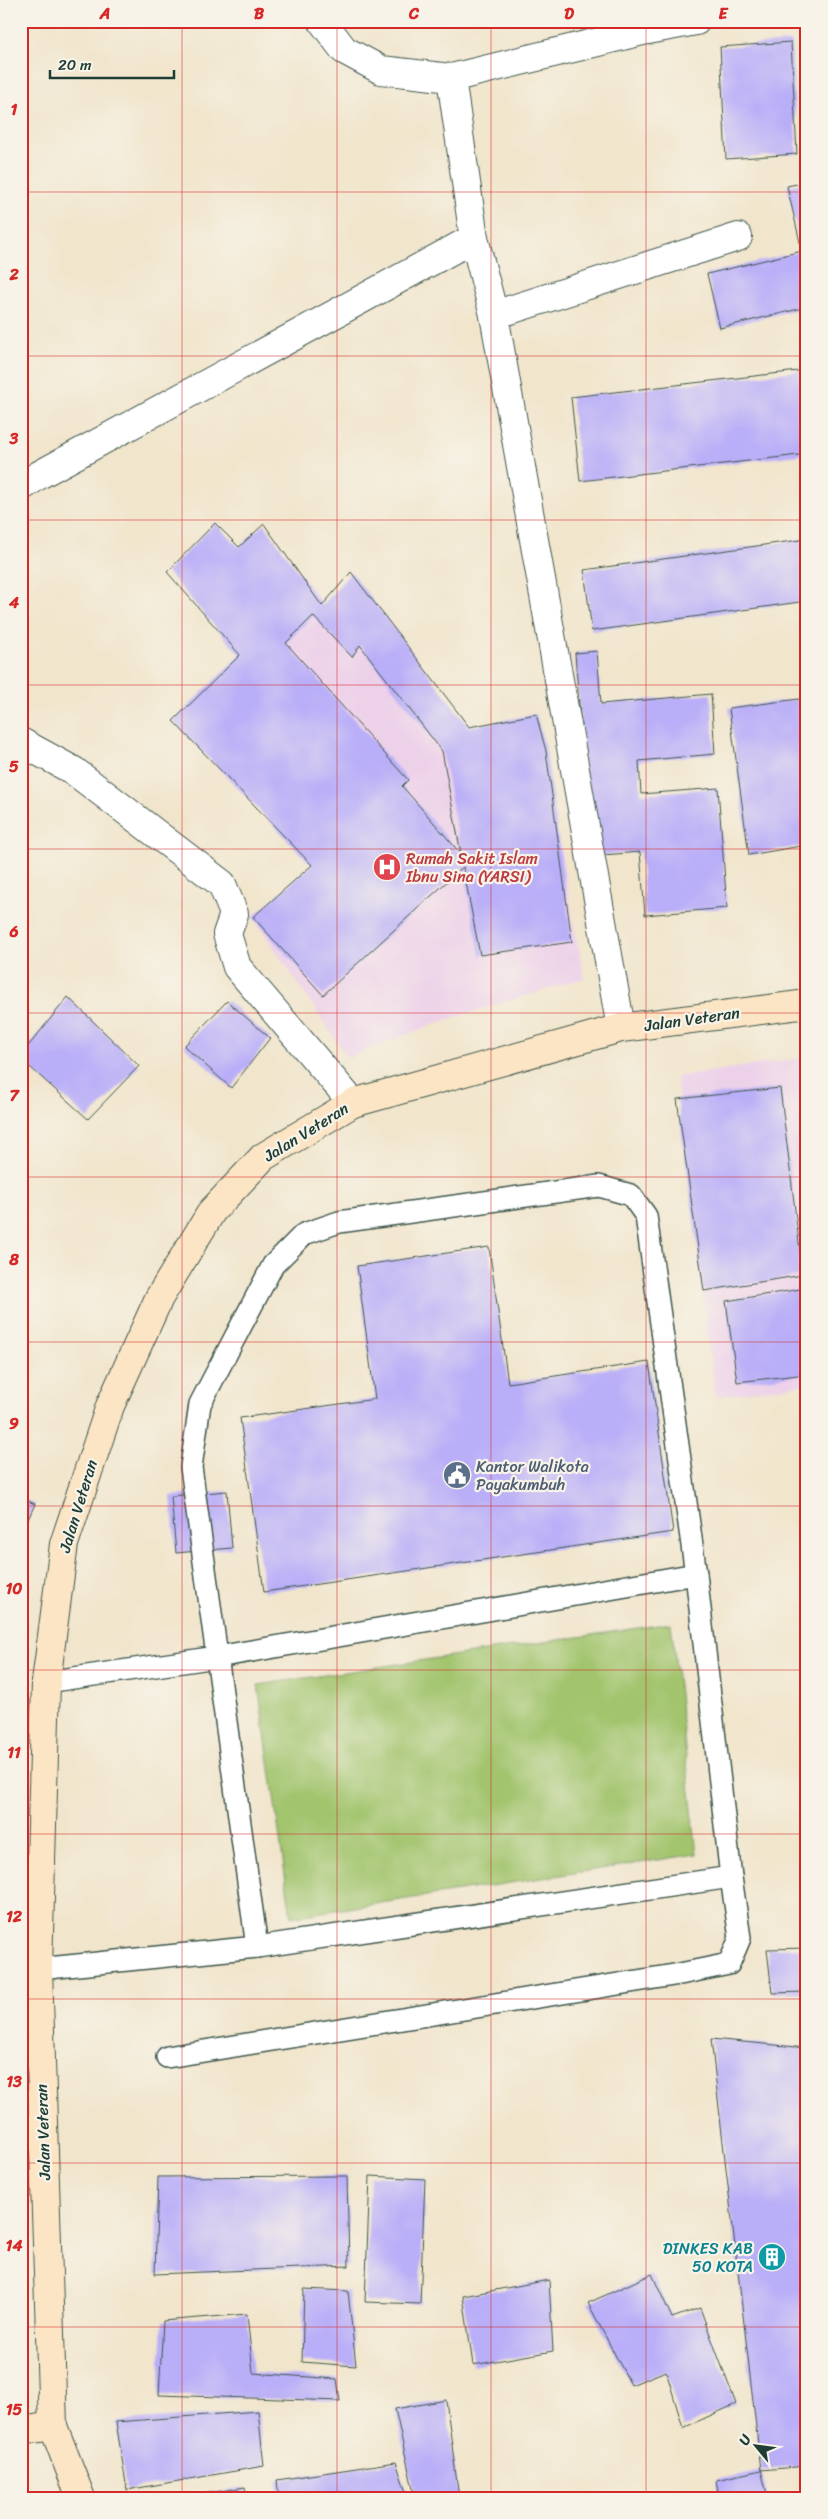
<svg xmlns="http://www.w3.org/2000/svg" width="828" height="2519" font-family="Sriracha,sans-serif">
<rect width="100%" height="100%" fill="#f7f3e8"/>
<filter id="ink" filterUnits="userSpaceOnUse"><feTurbulence type="fractalNoise" baseFrequency=".02" numOctaves="2"/><feDisplacementMap in="SourceGraphic" scale="10" xChannelSelector="R" yChannelSelector="G"/><feConvolveMatrix kernelMatrix="1 2 1 2 8 2 1 2 1" color-interpolation-filters="sRGB"/></filter>
<filter id="wash" filterUnits="userSpaceOnUse"><feTurbulence type="fractalNoise" baseFrequency=".0096" numOctaves="4" result="noise"/><feDisplacementMap in="SourceGraphic" scale="20" xChannelSelector="R" yChannelSelector="G"/><feGaussianBlur stdDeviation="1.12" result="paint"/><feColorMatrix in="noise" values="0 0 0 0 0 0 0 0 0 0 0 0 0 0 0 0 0 1.4 0 .05"/><feComposite in="paint" operator="in"/></filter>
<g filter="url(#wash)">
<rect width="100%" height="100%" fill="#f1e5cc"/>
<g fill="#edd1e9">
<polygon points="264,524 323,604 351,572 469,727 536,714 584,978 436,1023 348,1058 253,917 312,865 173,721 240,655 239,547"/>
<polygon points="807,1057 807,1384 715,1397 676,1077"/>
</g>
<polygon fill="#a2c46d" stroke="#608050" points="671,1623 697,1854 291,1917 258,1685"/>
<g id="blocks">
<g fill="#b9aef8" fill-rule="evenodd">
<polygon points="791,42 797,154 726,159 720,47"/>
<polygon points="807,182 807,307 720,328 707,274 802,251 787,186"/>
<polygon points="807,370 807,454 580,481 571,397"/>
<path d="M215,523L239,547L264,524L322,606L351,572L469,727L536,714L546,751L572,942L480,955L463,867L323,995L253,917L312,865L173,721L240,655L167,572ZM313,616L352,657L360,645L442,751L461,854L402,786L408,780L286,643Z"/>
<polygon points="807,539 807,601 592,631 584,570"/>
<polygon points="597,651 601,704 711,694 715,754 639,761 641,794 718,788 727,908 645,915 640,852 591,856 575,653"/>
<polygon points="807,698 807,845 749,855 729,708"/>
<polygon points="68,997 139,1066 88,1119 21,1059 21,1055"/>
<polygon points="227,1001 270,1038 231,1088 184,1046"/>
<polygon points="780,1088 803,1275 704,1291 677,1099"/>
<polygon points="489,1247 508,1383 649,1362 673,1532 264,1592 240,1418 375,1399 357,1266"/>
<polygon points="807,1288 807,1374 737,1382 726,1301"/>
<polygon points="227,1491 232,1548 176,1553 171,1496"/>
<polygon points="21,1498 35,1504 21,1535"/>
<polygon points="807,1948 807,1992 772,1993 767,1949"/>
<polygon points="711,2039 807,2048 807,2466 761,2470 768,2498 719,2498 716,2480 761,2470"/>
<polygon points="347,2176 349,2266 155,2274 158,2177"/>
<polygon points="370,2176 425,2179 420,2304 365,2302"/>
<polygon points="652,2274 672,2318 700,2308 736,2404 683,2428 666,2371 631,2385 588,2303"/>
<polygon points="549,2280 553,2351 473,2365 463,2296"/>
<polygon points="304,2289 348,2291 356,2366 302,2362"/>
<polygon points="247,2314 253,2373 337,2379 340,2401 159,2395 163,2321"/>
<polygon points="446,2400 459,2498 415,2498 395,2409"/>
<polygon points="258,2411 264,2466 127,2490 116,2422"/>
<polygon points="396,2462 408,2498 279,2498 277,2480"/>
<polygon points="245,2487 247,2498 184,2498 184,2497"/>
</g>
</g>
</g>
<g filter="url(#ink)">
<use href="#blocks" fill-opacity="0" stroke="#3e564b" stroke-width="1"/>
<g fill="none" stroke-linecap="round" stroke-linejoin="round">
<defs>
<g id="lane">
<polyline points="46,1682 217,1657 696,1574"/>
<polyline points="38,1969 257,1947 731,1877"/>
<polyline points="167,2057 680,1974 729,1964 740,1938 731,1877 696,1574 646,1216 631,1195 599,1186 339,1222 304,1234 273,1265 200,1404 191,1467 257,1947"/>
</g>
<g id="street">
<polyline points="322,21 344,50 381,70 451,78 643,31 696,21"/>
<polyline points="451,78 474,238 494,315 621,1028"/>
<polyline points="494,315 738,237"/>
<polyline points="21,487 39,475 474,238"/>
<polyline points="21,742 74,771 222,884 234,914 227,934 237,967 353,1103"/>
</g>
<g id="secondary">
<polyline points="21,2431 53,2426"/>
<polyline points="81,2498 53,2426 38,1969 46,1682 64,1544 110,1406 159,1298 212,1211 263,1157 353,1103 621,1028 807,1004"/>
</g>
</defs>
<use href="#lane" stroke="#3e564b" stroke-width="24"/>
<use href="#street" stroke="#3e564b" stroke-width="30"/>
<use href="#secondary" stroke="#3e564b" stroke-width="30"/>
<use href="#lane" stroke="#fff" stroke-width="21"/>
<use href="#street" stroke="#fff" stroke-width="28"/>
<use href="#secondary" stroke="#fce5c4" stroke-width="28"/>
</g>
</g>
<path fill="none" stroke="#d62828" stroke-width="1" stroke-opacity="0.55" d="M182,21V2498M337,21V2498M491,21V2498M646,21V2498M21,192H807M21,356H807M21,520H807M21,685H807M21,849H807M21,1013H807M21,1177H807M21,1342H807M21,1506H807M21,1670H807M21,1834H807M21,1999H807M21,2163H807M21,2327H807"/>
<defs>
<symbol id="hospital-disc" viewBox="-11 -11 22 22"><circle r="9.5" fill="#e0444e" stroke="#f7f3e8"/><path d="M-5-5h3v3.5h4V-5h3V5h-3V1.5h-4V5h-3Z" fill="#fff"/></symbol>
<symbol id="civic-disc" viewBox="-11 -11 22 22"><circle r="9.5" fill="#5c6f8a" stroke="#f7f3e8"/><path d="M-.6-6.5H3V-4.5H.6V-3L4-1V1h2V6H-6V1h2V-1L-.6-3ZM-1.2 2.5V6h2.4V2.5Z" fill="#fff"/></symbol>
<symbol id="building-disc" viewBox="-11 -11 22 22"><circle r="9.5" fill="#0f9aa8" stroke="#f7f3e8"/><path d="M-4-6H4V6H1V3H-1V6H-4ZM-2.5-4.3h1.7v1.8h-1.7ZM.8-4.3h1.7v1.8H.8ZM-2.5-1h1.7V.8h-1.7ZM.8-1h1.7V.8H.8Z" fill="#fff"/></symbol>
</defs>
<g fill-rule="evenodd">
<use href="#hospital-disc" x="371" y="851" width="32" height="32"/>
<use href="#civic-disc" x="441" y="1459" width="32" height="32"/>
<use href="#building-disc" x="756" y="2241" width="32" height="32"/>
</g>
<g text-anchor="middle" dominant-baseline="central" stroke-width="4.5" stroke-linejoin="round" paint-order="stroke">
<g font-size="16" fill="#be3a42" stroke="#f7f3e8" text-anchor="start">
<text x="406" y="858">Rumah Sakit Islam<tspan x="406" dy="18">Ibnu Sina (YARSI)</tspan></text>
</g>
<g font-size="16" fill="#1f3d34" stroke="#f7f3e8">
<text transform="translate(692 1019) rotate(-8)">Jalan Veteran</text>
<text transform="translate(306 1132) rotate(-32)">Jalan Veteran</text>
<text transform="translate(78 1506) rotate(-73)">Jalan Veteran</text>
<text transform="translate(43 2132) rotate(-92)">Jalan Veteran</text>
</g>
<g font-size="16" fill="#4e5e75" stroke="#f7f3e8" text-anchor="start">
<text x="476" y="1466">Kantor Walikota<tspan x="476" dy="18">Payakumbuh</tspan></text>
</g>
<g font-size="16" fill="#0d838f" stroke="#f7f3e8" text-anchor="end">
<text x="753" y="2248">DINKES KAB<tspan x="753" dy="18">50 KOTA</tspan></text>
</g>
</g>
<rect width="828" height="2519" fill="none" stroke="#f7f3e8" stroke-width="55"/>
<g transform="translate(756 2446) rotate(299)" stroke="#f7f3e8" stroke-width="4" paint-order="stroke">
<path d="M0-4L9 19L0 12L-9 19Z" fill="#1f3d34"/>
<text y="-8" font-size="14" font-weight="bold" text-anchor="middle" fill="#1f3d34">U</text>
</g>
<path d="M50 70v8h124v-8" fill="none" stroke="#1f3d34" stroke-width="2.5"/>
<text x="58" y="70" font-size="15" fill="#1f3d34" stroke="#f7f3e8" stroke-width="4" paint-order="stroke">20 m</text>
<rect x="28" y="28" width="772" height="2464" fill="none" stroke="#d62828" stroke-width="2"/>
<g font-size="16" text-anchor="middle" font-weight="bold" fill="#d62828">
<text x="105" y="19">A</text>
<text x="259" y="19">B</text>
<text x="414" y="19">C</text>
<text x="569" y="19">D</text>
<text x="723" y="19">E</text>
<text x="14" y="115">1</text>
<text x="14" y="280">2</text>
<text x="14" y="444">3</text>
<text x="14" y="608">4</text>
<text x="14" y="772">5</text>
<text x="14" y="937">6</text>
<text x="14" y="1101">7</text>
<text x="14" y="1265">8</text>
<text x="14" y="1429">9</text>
<text x="14" y="1594">10</text>
<text x="14" y="1758">11</text>
<text x="14" y="1922">12</text>
<text x="14" y="2087">13</text>
<text x="14" y="2251">14</text>
<text x="14" y="2415">15</text>
</g>
</svg>
